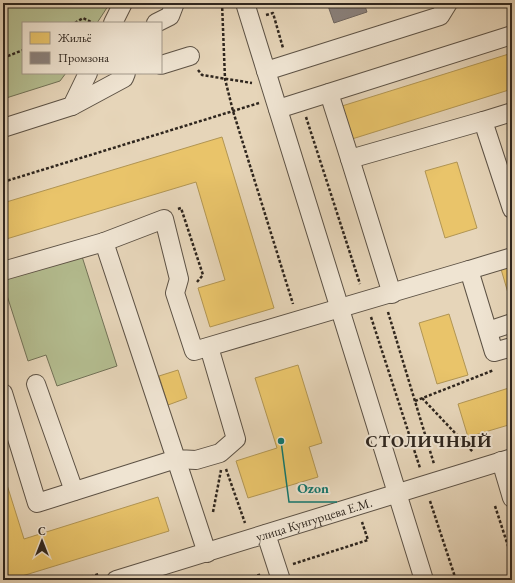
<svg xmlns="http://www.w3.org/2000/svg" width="515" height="583" font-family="'EB Garamond',serif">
<rect width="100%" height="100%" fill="#e6d5b9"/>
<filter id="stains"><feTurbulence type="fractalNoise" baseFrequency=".005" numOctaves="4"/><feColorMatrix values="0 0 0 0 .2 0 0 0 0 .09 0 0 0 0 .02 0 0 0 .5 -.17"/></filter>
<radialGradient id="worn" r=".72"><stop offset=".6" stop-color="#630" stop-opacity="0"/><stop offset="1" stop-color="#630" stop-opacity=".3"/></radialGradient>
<g fill="#b4bd90" stroke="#727257">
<polygon points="3,3 110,3 97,23 23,23 23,73 66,73 60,81 3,99"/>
<polygon points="79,247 117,366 57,386 46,355 28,361 3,283 3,271"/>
</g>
<g fill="#e9c46a" stroke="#b19553">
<polygon points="512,53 512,89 352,139 342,106"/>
<polygon points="222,137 274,308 210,327 198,288 225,280 196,182 3,240 3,203"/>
<polygon points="457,162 477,228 445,238 425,171"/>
<polygon points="512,265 512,291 508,293 501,269"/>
<polygon points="449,314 468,375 437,384 419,323"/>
<polygon points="298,365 322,443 309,447 318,477 248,498 236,461 277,448 255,378"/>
<polygon points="178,370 187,398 168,405 159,376"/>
<polygon points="512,387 512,424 468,437 458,404"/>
<polygon points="3,472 24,539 158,497 169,531 9,580 3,580"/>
</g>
<polygon fill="#8a817c" stroke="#6f6660" points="327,3 364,3 367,12 334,23"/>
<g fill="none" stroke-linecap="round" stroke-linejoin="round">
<defs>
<g id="minor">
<polyline points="245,3 424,580"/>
<polyline points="113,23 123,3"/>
<polyline points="156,23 170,16 175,3"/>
<polyline points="161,65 190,56"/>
<polyline points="266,71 440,16 448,3"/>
<polyline points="329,93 350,159 483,121"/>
<polyline points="72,106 124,78 126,73"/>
<polyline points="278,109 512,35"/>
<polyline points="512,112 483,121 512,209"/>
<polyline points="3,128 72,106 88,73"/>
<polyline points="350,159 392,294"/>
<polyline points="104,242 164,219 179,279 175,293 194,351 469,270 494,352 512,347"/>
<polyline points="469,270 512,257"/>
<polyline points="3,271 104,242 176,459 196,460 220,453 236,439 209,347"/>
<polyline points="488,331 512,323"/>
<polyline points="36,384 74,491"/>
<polyline points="3,393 37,503 176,459 207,553"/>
<polyline points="501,461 512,498"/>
<polyline points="266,534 281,580"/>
<path id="s1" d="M116,580L512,458"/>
</g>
</defs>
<use href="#minor" stroke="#5d5245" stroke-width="20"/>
<g stroke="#2f261e" stroke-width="2.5" stroke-dasharray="3 2" stroke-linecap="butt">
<polyline points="222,3 225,79 233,111 293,304"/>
<polyline points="266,15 273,13 283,48"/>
<polyline points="75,23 83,18 93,23"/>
<polyline points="3,58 23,50"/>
<polyline points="198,70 202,75 252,83"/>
<polyline points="306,117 360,284"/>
<polyline points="3,182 259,103"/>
<polyline points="178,209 181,208 203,275 197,282"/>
<polyline points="388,312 434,464"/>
<polyline points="371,317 420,468"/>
<polyline points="422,398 473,452"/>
<polyline points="415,401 494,370"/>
<polyline points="226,469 245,523"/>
<polyline points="430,501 456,580"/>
<polyline points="495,506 512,558"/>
<polyline points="213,512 221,470"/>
<polyline points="293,564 368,540 362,522"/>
<polyline points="81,580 99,574"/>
<polyline points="243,580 262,574"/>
</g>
<use href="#minor" stroke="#efe4d2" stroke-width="18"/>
</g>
<g text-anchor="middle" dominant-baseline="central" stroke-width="4" stroke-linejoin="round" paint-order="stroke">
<g font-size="13" fill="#2f261e" stroke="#efe4d2">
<text stroke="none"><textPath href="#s1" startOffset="207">улица Кунгурцева Е.М.</textPath></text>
</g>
<g font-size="17" font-weight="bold" letter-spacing="1" fill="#2f261e" stroke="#efe4d2">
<text x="429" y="441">СТОЛИЧНЫЙ</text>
</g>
</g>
<path fill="none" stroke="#0f766e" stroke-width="1.5" d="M281 441L289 502H337"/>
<circle fill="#0f766e" stroke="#efe4d2" stroke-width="1.5" cx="281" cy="441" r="4"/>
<g font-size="14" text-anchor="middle" font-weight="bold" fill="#0f766e" stroke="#efe4d2" stroke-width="4" stroke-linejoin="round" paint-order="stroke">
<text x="313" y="493">Ozon</text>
</g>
<rect width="515" height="583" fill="none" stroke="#e6d5b9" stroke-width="16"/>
<rect x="4" y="4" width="507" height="575" fill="none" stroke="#2f261e" stroke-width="2"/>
<rect x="8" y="8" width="499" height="567" fill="none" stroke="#2f261e"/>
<rect x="22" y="22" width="140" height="52" fill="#efe4d2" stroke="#a2988a"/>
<rect x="30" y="32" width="20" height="12" fill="#e9c46a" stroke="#a2988a"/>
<text x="58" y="42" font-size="12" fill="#2f261e">Жильё</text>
<rect x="30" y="52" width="20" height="12" fill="#8a817c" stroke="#a2988a"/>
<text x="58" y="62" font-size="12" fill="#2f261e">Промзона</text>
<g transform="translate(42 541)" stroke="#efe4d2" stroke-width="3" paint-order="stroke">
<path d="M0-3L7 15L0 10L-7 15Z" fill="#2f261e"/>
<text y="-6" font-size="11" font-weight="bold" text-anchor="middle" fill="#2f261e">С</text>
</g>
<rect width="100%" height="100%" filter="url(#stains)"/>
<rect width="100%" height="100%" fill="url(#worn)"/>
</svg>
